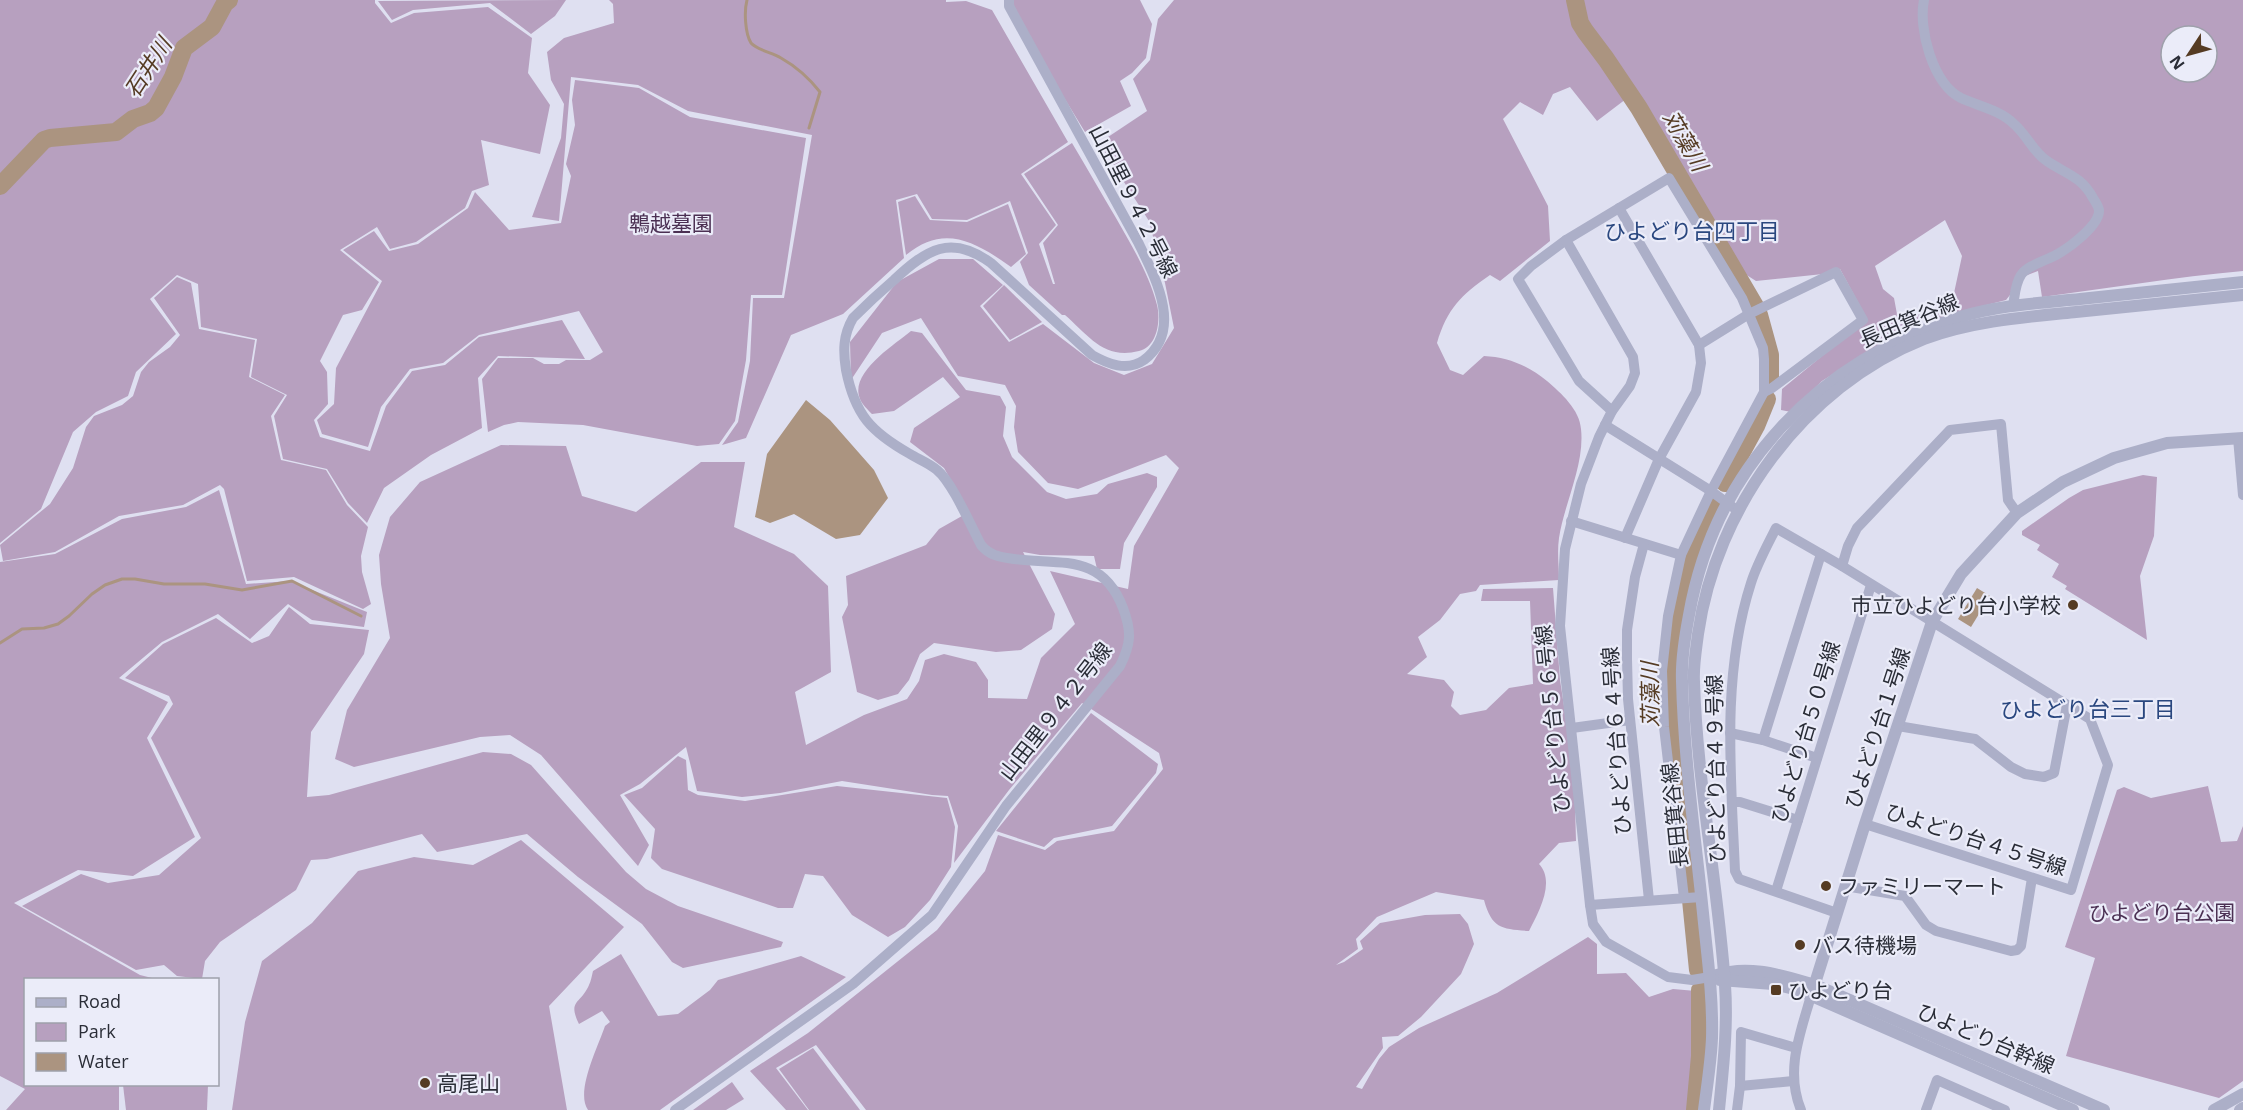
<svg xmlns="http://www.w3.org/2000/svg" width="2243" height="1110" font-family="'Open Sans','Noto Sans JP',sans-serif">
<rect width="100%" height="100%" fill="#dfe0f1"/>
<g fill="#b7a0bf" fill-rule="evenodd">
<polygon points="0,0 375,0 375,3 391,23 414,13 488,7 532,38 528,73 550,105 540,154 481,140 489,185 472,191 465,208 416,242 390,249 377,227 340,250 379,282 362,310 343,315 320,361 327,372 328,404 314,420 320,437 370,451 386,406 412,371 445,365 479,337 562,320 585,359 498,356 478,378 482,428 431,455 384,488 367,523 348,503 327,469 283,459 274,416 287,395 251,377 257,339 201,327 198,284 177,275 150,299 176,334 136,372 128,396 96,412 73,432 41,509 0,543"/>
<polygon points="566,0 555,16 531,34 490,3 413,10 392,20 378,1"/>
<path d="M609,0H946V2L966,1L992,10L1068,142L1021,174L1056,225L1039,244L1053,284H1055L1043,243L1058,225L1024,174L1072,143C1087,168 1101,193 1116,218C1132,246 1149,274 1157,305C1161,321 1157,347 1139,351C1104,360 1089,336 1065,315H1062L1029,285L1020,262L1028,253L1010,201L967,220L932,219L917,194L896,200L904,258L843,314L791,335L746,438L722,445L738,422L750,361L753,298H784L812,135L688,111L638,85L571,77L559,221L532,217L561,138L564,104L551,80L547,52L564,38L614,23L613,4Z"/>
<polygon points="1011,0 1140,0 1152,24 1146,58 1132,73 1120,81 1131,106 1085,132 1014,16"/>
<path d="M1174,0H2243V271C2176,277 2109,288 2042,297L2038,271L2025,276L2006,300L1967,310L1942,319H1930L1937,297L1954,293L1962,256L1945,220L1875,266L1883,289L1894,298L1899,325L1911,320L1914,314L1922,315V324L1885,341L1822,381L1791,412L1781,410L1782,389L1867,319L1840,269L1823,274L1756,281L1745,274L1727,252L1626,99L1597,121L1570,87L1553,94L1543,115L1520,102L1503,119L1548,206L1550,241L1500,281L1490,275C1461,295 1447,309 1437,343L1450,370L1463,375L1484,356C1508,357 1529,366 1547,381C1561,393 1580,410 1581,429C1585,464 1564,504 1559,538C1557,552 1559,566 1559,580L1480,585L1476,591L1460,594L1440,620L1418,637L1427,657L1407,674L1444,680L1454,692L1451,706L1460,715L1486,710L1509,688L1533,684L1530,601H1481L1483,589L1553,588L1560,680L1574,771L1576,841L1559,843L1539,864C1556,882 1538,913 1529,931C1502,929 1492,929 1484,900L1436,892L1377,917L1356,939L1358,949L1336,965L1344,962L1363,949L1360,941L1380,923L1425,915L1460,914L1468,924L1474,944L1461,974L1421,1017L1398,1036L1382,1037L1383,1048L1356,1087L1362,1089L1379,1059L1389,1047L1419,1028L1497,993L1588,937L1597,944V974L1626,973L1649,997L1673,989L1696,991L1704,1043L1694,1110H866L816,1045L776,1068L808,1110H786L750,1071L808,1033L937,930L985,871L998,835L1045,850L1057,841L1114,831L1163,769L1159,753L1082,703L1009,790L954,863L958,826L948,796L932,795L842,781L780,793L742,797L697,791L686,747L640,784L620,795L649,845L638,866L541,755L510,735L480,737L354,767L335,759L347,710L390,638L381,584L379,555L390,517L420,482L501,445L566,446L582,496L636,512L701,462H745L734,527L794,554L828,586L831,672L795,692L806,745L864,715L907,699L919,681L925,660L944,654L976,662L988,680V698L1027,699L1041,658L1075,624L1050,571L1128,589L1134,546L1179,468L1166,455L1078,489L1048,483L1018,452L1014,427L1016,406L1005,385L958,376L921,318L882,333L851,380L850,342L897,282L939,259H973L1003,285L980,306L1009,342L1043,324L1094,363L1124,375L1152,364L1174,328L1165,283L1149,221L1099,143L1147,111L1133,79L1150,60L1158,19ZM2171,36H2207V72H2171Z"/>
<polygon points="575,80 639,88 690,117 806,138 782,295 751,295 746,360 735,421 719,444 697,446 583,425 518,422 504,425 488,432 482,379 498,358 533,358 544,364 559,364 566,360 590,360 603,352 579,311 479,335 443,363 410,369 381,407 368,447 322,434 317,420 334,404 336,368 382,281 343,250 374,231 389,251 418,244 468,208 475,192 509,230 561,223 571,176 566,164 575,125 572,100"/>
<path d="M915,196L930,220L967,222L1008,204L1026,254L1011,267C976,242 944,223 906,255L898,202Z"/>
<polygon points="177,277 191,283 199,329 255,340 249,377 285,395 271,416 281,460 326,470 347,505 368,527 361,556 362,572 371,604 363,609 294,577 247,581 224,489 220,485 183,505 119,516 55,552 3,561 0,545 50,504 73,468 86,427 94,416 122,405 133,396 141,372 149,362 170,347 180,335 154,298"/>
<polygon points="1004,285 1042,322 1010,340 983,306"/>
<path d="M911,331L922,333L966,390L1000,396L1006,407L1003,436L1012,457L1047,492L1066,499L1097,494L1108,484L1147,473L1157,477V487L1124,543L1120,569H1097L1094,556L1040,555L1023,552L1055,614L1052,629L1021,650L996,652L934,643L920,654L909,680L898,694L878,700L857,692L842,617L848,605L846,576L926,545L939,529L969,512L944,468L910,442L914,428L960,397L943,377L894,411L872,414C868,410 862,404 860,399C849,373 894,345 911,331Z"/>
<polygon points="2143,475 2157,477 2154,536 2140,576 2147,640 2065,589 2067,586 2052,577 2059,564 2037,550 2040,545 2022,535 2022,531 2069,498 2083,490"/>
<polygon points="219,490 246,584 290,581 367,612 364,627 312,620 288,604 250,639 218,614 162,642 119,678 168,702 147,738 195,837 133,876 78,870 14,903 140,975 156,979 26,980 26,1084 119,1085 119,1110 6,1110 25,1089 0,1076 0,562 55,554 122,519 186,507"/>
<polygon points="289,607 310,624 369,630 364,654 311,732 307,797 329,795 483,752 511,754 531,765 626,872 646,889 678,906 783,942 781,947 683,968 672,962 642,924 578,877 527,834 437,852 422,834 327,859 311,860 296,890 220,942 205,961 202,979 177,976 164,965 136,970 22,906 81,874 108,883 159,875 201,838 151,738 173,704 169,696 125,678 163,644 216,618 252,643 269,636"/>
<polygon points="1091,713 1158,764 1156,773 1112,826 1054,838 1044,847 996,831"/>
<polygon points="678,756 686,760 688,790 698,795 745,801 837,786 947,798 955,827 951,867 930,900 905,927 888,937 852,915 823,876 805,874 793,908 778,908 662,869 651,858 655,829 624,795 642,788"/>
<polygon points="2208,786 2221,842 2237,841 2243,826 2243,1081 2219,1098 2066,1056 2095,958 2065,947 2117,790 2124,787 2151,798"/>
<polygon points="521,840 624,927 549,1006 567,1110 232,1110 245,1022 262,961 312,923 358,871 414,857 473,865"/>
<path d="M621,954L658,1016L678,1014L710,990L718,980L801,956L846,977L660,1110H588C575,1092 598,1047 605,1026L610,1022L602,1011L579,1024C567,1000 581,1004 589,985C591,981 592,975 593,971Z"/>
<polygon points="813,1048 860,1110 809,1110 779,1069"/>
<polygon points="732,1082 744,1099 726,1110 693,1110"/>
<polygon points="123,1085 208,1085 207,1110 126,1110"/>
</g>
<g fill="#ab9480">
<polygon points="806,400 830,420 874,470 888,498 860,535 836,539 794,514 770,523 755,517 767,454"/>
<polygon points="1977,588 1990,596 1971,627 1958,619"/>
</g>
<g fill="none" stroke-linecap="round" stroke-linejoin="round">
<g stroke="#ab9480" stroke-width="3">
<path d="M747,0C744,11 745,33 751,43C757,50 773,53 781,58C797,67 809,78 820,92L809,128"/>
<polyline points="0,643 22,629 44,628 58,624 69,616 92,594 105,585 122,579 135,579 164,584 205,584 242,590 292,581 361,616"/>
</g>
<g stroke="#ab9480" stroke-width="18">
<polyline points="1575,0 1580,23 1585,31 1606,59 1639,108 1755,306"/>
<polyline points="0,186 44,140 50,138 116,132 133,119 150,113 156,108 173,77 184,48 212,27 225,3 229,0"/>
<polyline points="1759,315 1770,355 1770,381"/>
<polyline points="1725,483 1756,426 1767,399"/>
<polyline points="1690,890 1671,718 1672,628 1698,536 1713,505"/>
<polyline points="1691,900 1698,970"/>
<polyline points="1695,1110 1700,1056 1700,990"/>
</g>
<g stroke="#acafc8" stroke-width="10">
<path d="M1924,0C1918,29 1933,84 1961,98C1978,106 2000,110 2014,124C2027,135 2033,152 2047,161C2066,174 2081,176 2093,198C2095,201 2098,206 2099,210C2100,225 2069,248 2056,255C2045,261 2028,265 2021,275C2015,284 2015,295 2013,306"/>
<polyline points="1619,208 1699,345 1701,363 1696,392 1659,459 1625,538"/>
<polyline points="1566,240 1531,266 1518,279 1579,381 1612,411"/>
<polyline points="1699,345 1749,314 1836,272 1863,320 1772,388 1764,392"/>
<polyline points="1605,425 1711,491 1734,508"/>
<polyline points="2238,438 2243,495"/>
<polyline points="1571,521 1681,555"/>
<polyline points="1644,544 1635,577 1627,630 1627,659 1628,699 1649,900"/>
<polyline points="1842,566 1848,546 1857,528 1950,430 2001,424 2008,500 2017,513"/>
<polyline points="1898,726 1975,739 2011,767 2025,774 2044,777 2054,773 2067,705"/>
<polyline points="1572,728 1630,720"/>
<polyline points="1730,733 1763,740 1817,758"/>
<polyline points="1763,740 1821,554"/>
<polyline points="1732,802 1740,802 1798,820"/>
<polyline points="1845,886 1905,896 1926,925 1936,931 2011,951 2017,950 2021,946 2032,878"/>
<polyline points="1776,891 1871,585"/>
<polyline points="1684,898 1664,727 1662,671 1668,616 1681,555 1711,491 1764,392 1764,359 1763,348 1742,298 1669,178 1566,240 1633,357 1635,373 1630,386 1612,411 1599,437 1581,484 1565,549 1560,626 1590,905 1701,897"/>
<polyline points="1590,905 1593,924 1606,942 1668,977 1692,980 1710,977"/>
<path d="M1837,913L1739,879L1735,871C1731,775 1721,676 1751,583C1757,564 1767,546 1776,528L1842,566L2090,719L2108,765L2071,890L1865,824"/>
<polyline points="1740,1086 1793,1081"/>
<path d="M675,1110L853,984L932,915L1006,806L1120,666C1131,644 1132,632 1123,608C1102,553 1061,565 1014,559C1000,557 990,556 981,545C971,526 952,482 937,470C929,463 918,459 910,454C871,432 855,415 846,370C843,351 843,335 853,318C866,305 880,292 894,280C927,249 951,234 991,263L1092,355C1108,364 1127,372 1144,360C1184,330 1155,277 1138,242L1009,6V0"/>
<polyline points="1737,1110 1740,1086 1741,1032 1796,1048"/>
<path d="M1801,1110C1785,1071 1800,1034 1811,996"/>
<polyline points="1926,1110 1937,1080 2005,1110"/>
</g>
<g stroke="#acafc8" stroke-width="12">
<path d="M1717,975C1749,964 1783,976 1815,985L2104,1110"/>
<polyline points="1720,980 1773,984 1798,990 2073,1110"/>
<polyline points="1811,996 1865,824 1932,622 1961,574 2017,513 2063,482 2114,458 2167,443 2243,438"/>
<path d="M1704,1110C1707,1086 1711,1062 1712,1038C1713,999 1708,961 1704,923C1696,842 1684,761 1682,681C1681,659 1685,636 1689,615C1715,468 1819,360 1960,317C1999,305 2040,303 2080,299C2134,293 2189,288 2243,282"/>
<path d="M1719,1110C1723,1068 1728,1027 1725,985C1718,884 1697,783 1694,682C1693,666 1696,650 1698,634C1716,508 1803,387 1924,339C1972,321 2026,317 2076,312C2132,306 2187,301 2243,295"/>
<polyline points="2214,1110 2243,1094"/>
<polyline points="2240,1110 2243,1108"/>
</g>
</g>
<g fill="#553b23" stroke="#ebecf9" stroke-width="2">
<circle cx="2073" cy="605" r="6"/>
<circle cx="1826" cy="886" r="6"/>
<circle cx="1800" cy="945" r="6"/>
<rect x="1770" y="984" width="12" height="12" rx="3"/>
<circle cx="425" cy="1083" r="6"/>
</g>
<g text-anchor="middle" dominant-baseline="central" stroke-width="4.5" stroke-linejoin="round" paint-order="stroke">
<g font-size="21" fill="#2a2d37" stroke="#ebecf9">
<text transform="translate(1134 201) rotate(63)">山田里９４２号線</text>
<text transform="translate(1909 320) rotate(-23)">長田箕谷線</text>
<text transform="translate(1055 711) rotate(-52)">山田里９４２号線</text>
<text transform="translate(1552 719) rotate(-96)">ひよどり台５６号線</text>
<text transform="translate(1877 728) rotate(-72)">ひよどり台１号線</text>
<text transform="translate(1805 732) rotate(-73)">ひよどり台５０号線</text>
<text transform="translate(1616 741) rotate(-94)">ひよどり台６４号線</text>
<text transform="translate(1715 769) rotate(-91)">ひよどり台４９号線</text>
<text transform="translate(1674 815) rotate(-96)">長田箕谷線</text>
<text transform="translate(1976 839) rotate(18)">ひよどり台４５号線</text>
<text transform="translate(1986 1038) rotate(23)">ひよどり台幹線</text>
</g>
<g font-size="21" fill="#4b3053" stroke="#ebecf9">
<text x="671" y="223">鵯越墓園</text>
<text x="2162" y="912">ひよどり台公園</text>
</g>
<g font-size="21" fill="#2a2d37" stroke="#ebecf9" text-anchor="start">
<text x="2061" y="605" text-anchor="end">市立ひよどり台小学校</text>
<text x="1838" y="886">ファミリーマート</text>
<text x="1812" y="945">バス待機場</text>
<text x="1788" y="990">ひよどり台</text>
<text x="437" y="1083">高尾山</text>
</g>
<g font-size="22" font-style="italic" fill="#553b23" stroke="#ebecf9">
<text transform="translate(147 67) rotate(-57)">石井川</text>
<text transform="translate(1686 140) rotate(60)">苅藻川</text>
<text transform="translate(1649 695) rotate(-91)">苅藻川</text>
</g>
<g font-size="22" fill="#2a477f" stroke="#ebecf9">
<text x="1692" y="230">ひよどり台四丁目</text>
<text x="2088" y="708">ひよどり台三丁目</text>
</g>
</g>
<rect x="24" y="978" width="195" height="108" fill="#ebecf9" stroke="#9ea0ab" stroke-width="1.5"/>
<rect x="36" y="998" width="30" height="9" fill="#acafc8" stroke="#9ea0ab" stroke-width="1.5"/>
<text x="78" y="1008" font-size="18" fill="#2a2d37">Road</text>
<rect x="36" y="1023" width="30" height="18" fill="#b7a0bf" stroke="#9ea0ab" stroke-width="1.5"/>
<text x="78" y="1038" font-size="18" fill="#2a2d37">Park</text>
<rect x="36" y="1053" width="30" height="18" fill="#ab9480" stroke="#9ea0ab" stroke-width="1.5"/>
<text x="78" y="1068" font-size="18" fill="#2a2d37">Water</text>
<g transform="translate(2189 54) rotate(234)"><circle r="28" fill="#ebecf9" stroke="#9ea0ab" stroke-width="1.5"/>
<path d="M0-4.5L10 22L0 15L-10 22Z" fill="#553b23"/>
<text y="-9" font-size="16" font-weight="bold" text-anchor="middle" fill="#2a2d37">N</text>
</g>
</svg>
